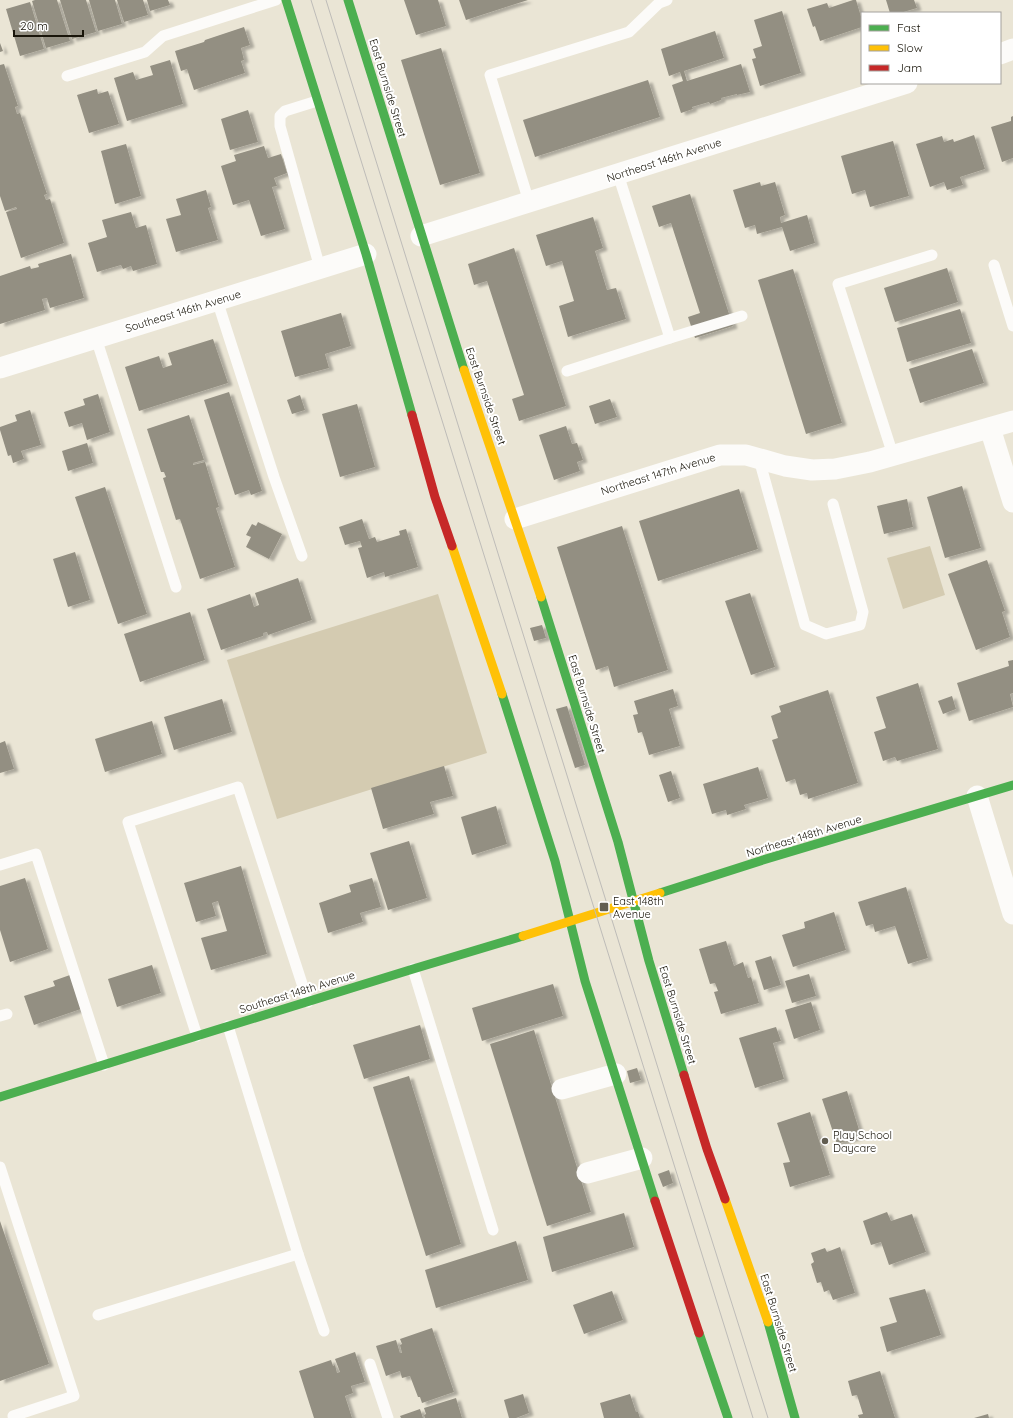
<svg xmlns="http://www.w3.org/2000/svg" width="1013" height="1418" font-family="Quicksand,sans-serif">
<defs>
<filter id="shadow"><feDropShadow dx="4.5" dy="2.5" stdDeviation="1" flood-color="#0004"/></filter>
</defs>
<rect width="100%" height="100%" fill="#eae5d5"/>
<g fill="#d4cbb1">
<polygon points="930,546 945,595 903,609 887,558"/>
<polygon points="438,594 487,753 277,819 227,660"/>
</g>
<g fill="#938f82" filter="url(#shadow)">
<polygon points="35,0 57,0 70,41 46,48 32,1"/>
<polygon points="60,0 86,0 96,32 72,39"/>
<polygon points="89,0 115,0 122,24 98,31"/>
<polygon points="117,0 143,0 148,15 124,22"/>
<polygon points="147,0 168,0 170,5 150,11"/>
<polygon points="404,0 438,0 446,26 416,35"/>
<polygon points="459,0 528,0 466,20"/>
<polygon points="853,0 856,0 862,20 862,27 820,41 815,26 813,27 807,9 827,3 829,8"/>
<polygon points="886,0 914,0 917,8 900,13 890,13"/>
<polygon points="30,2 44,49 20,56 6,9"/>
<polygon points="782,11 801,73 760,86 752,59 756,58 753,49 762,46 754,20"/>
<polygon points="244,27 250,45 241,48 244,60 241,61 245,73 194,90 187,69 181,71 175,51 204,42 205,40"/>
<polygon points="715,31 724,58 684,71 687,81 741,64 750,92 737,95 737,94 721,98 721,100 710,104 709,102 692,107 693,109 681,113 672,85 683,81 680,72 669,76 661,49"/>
<polygon points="0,43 3,51 0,52"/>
<polygon points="441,48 480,173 440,185 401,60"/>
<polygon points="170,60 183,104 127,121 114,78 133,72 136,80 153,75 150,66"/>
<polygon points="4,64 18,106 15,107 17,114 20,113 47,194 44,195 46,200 50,199 64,243 21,258 6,212 17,209 16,207 5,211 0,196 0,65"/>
<polygon points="648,80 660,117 535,157 523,120"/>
<polygon points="97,89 98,94 108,91 119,124 89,133 77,95"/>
<polygon points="248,110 258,142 230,150 221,119"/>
<polygon points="1013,116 1013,158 1002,162 991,127 1011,121 1011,117"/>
<polygon points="974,135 985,169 960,177 963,185 947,190 944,182 930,187 916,144 942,136 944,142 953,139 954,142"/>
<polygon points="893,141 909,196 870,207 865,190 852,194 841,156"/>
<polygon points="126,144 141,196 115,204 101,151"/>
<polygon points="264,146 268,158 281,154 287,173 274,178 277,186 272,187 285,229 261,236 249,200 233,205 221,166 236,161 234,155"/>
<polygon points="760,182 761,186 775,182 785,215 780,217 781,223 807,215 815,243 790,251 782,227 757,234 755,225 745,228 733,190"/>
<polygon points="206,190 211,207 208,208 218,240 176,252 166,219 181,215 176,199"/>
<polygon points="690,194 733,326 695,338 688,317 700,313 671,223 659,227 652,206"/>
<polygon points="131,212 136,228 146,225 157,264 133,271 131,266 123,269 121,265 97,272 88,243 107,237 102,220"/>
<polygon points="593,217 603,248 595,251 607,290 616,288 626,319 568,337 559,306 574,301 562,261 546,266 536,235"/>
<polygon points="514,248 566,406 519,421 512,399 524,395 487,281 474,285 468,264"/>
<polygon points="71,254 84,298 50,308 47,298 42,299 45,310 0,324 0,276 30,266 31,269 39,267 38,264"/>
<polygon points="947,268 958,302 895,322 884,288"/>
<polygon points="793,269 842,423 806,434 758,280"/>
<polygon points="960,309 971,343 907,362 897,328"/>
<polygon points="341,313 351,346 325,354 329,368 295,377 281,331"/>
<polygon points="213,339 228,383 139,411 125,367 159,356 163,368 172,365 168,353"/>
<polygon points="972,349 984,383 920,403 909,369"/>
<polygon points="229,392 262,491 251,495 249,490 235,495 204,400"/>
<polygon points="98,394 110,432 87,440 82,423 69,427 64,412 85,405 83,399"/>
<polygon points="300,395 305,410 292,414 287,400"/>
<polygon points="610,399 617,417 595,424 589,406"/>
<polygon points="357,404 375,467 340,477 322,414"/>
<polygon points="30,410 41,445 21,451 24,459 13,463 11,455 8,456 0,430 0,427 17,421 15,415"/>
<polygon points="189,415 204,460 193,463 193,465 205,462 219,507 216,508 235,567 200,579 180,519 176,520 163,478 166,477 164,472 161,472 147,429"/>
<polygon points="566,426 572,444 577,443 583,460 577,462 580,471 554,480 539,435"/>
<polygon points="87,443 93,463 68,471 62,451"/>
<polygon points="962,486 981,548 945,558 927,497"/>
<polygon points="105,487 147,614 118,624 75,497"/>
<polygon points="739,489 758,549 658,581 639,521"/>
<polygon points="907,499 913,527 884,534 877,506"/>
<polygon points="362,519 369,539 375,537 377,542 400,535 399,531 406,529 418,567 385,577 384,572 367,578 358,548 362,547 360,541 345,545 339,527"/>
<polygon points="258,522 282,534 269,559 246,547 251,537 246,535 252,524 256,526"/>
<polygon points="622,526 668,670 614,687 608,666 596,670 557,547"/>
<polygon points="75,552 90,600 68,607 53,559"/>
<polygon points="987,560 1005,611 1002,612 1010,637 976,650 948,574"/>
<polygon points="298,578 312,620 268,635 267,632 263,633 263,636 221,650 207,609 250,594 254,607 259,605 255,593"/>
<polygon points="750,593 775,667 751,675 725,601"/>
<polygon points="190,612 205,660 140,682 124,634"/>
<polygon points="542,625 546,638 534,641 530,628"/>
<polygon points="1013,660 1013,693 1010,694 1013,707 969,721 957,683 1009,666 1008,661"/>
<polygon points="918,683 938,749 897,761 895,757 883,761 874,732 886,728 876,697"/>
<polygon points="673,689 678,706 669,709 680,746 649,755 642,732 638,733 633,715 638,714 634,701"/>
<polygon points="828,690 858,783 808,799 807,793 800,795 795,779 786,782 772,740 778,738 771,716 781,712 779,706"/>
<polygon points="952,696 956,709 943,714 938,701"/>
<polygon points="222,699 232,732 174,750 164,717"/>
<polygon points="567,706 585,765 575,768 556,709"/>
<polygon points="152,721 162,754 105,772 95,739"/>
<polygon points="5,741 14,769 0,773 0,743"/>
<polygon points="444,766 453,796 430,802 434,814 383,829 371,788"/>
<polygon points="758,767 768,798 744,805 746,809 727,815 726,810 712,814 703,784"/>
<polygon points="671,771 680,798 668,802 659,775"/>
<polygon points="496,806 507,844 472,855 461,817"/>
<polygon points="409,841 427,898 388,910 370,853"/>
<polygon points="241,866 267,954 211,970 201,938 227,931 218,901 212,903 216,916 196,922 184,883"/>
<polygon points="25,878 48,949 10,962 0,930 0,886"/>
<polygon points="372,878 381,907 360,913 363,922 328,933 319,903 351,892 349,885"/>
<polygon points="906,887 928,958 908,964 895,926 875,932 873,924 866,926 858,902"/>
<polygon points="834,912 846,950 793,967 782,935 805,928 804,922"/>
<polygon points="726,941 734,966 743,962 748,978 751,977 759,1003 721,1014 714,992 718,991 715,983 710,984 699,949"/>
<polygon points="771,956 781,985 764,990 755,961"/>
<polygon points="152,965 161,993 117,1007 108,979"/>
<polygon points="809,974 816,996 792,1003 785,981"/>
<polygon points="70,975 81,1009 34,1025 24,996 55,986 53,981"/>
<polygon points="553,984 563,1016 482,1041 472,1008"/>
<polygon points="811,1002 820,1030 794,1039 785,1010"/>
<polygon points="420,1025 430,1059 364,1079 353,1045"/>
<polygon points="776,1027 781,1041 773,1043 784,1079 755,1088 739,1038"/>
<polygon points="534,1030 591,1212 547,1226 490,1044"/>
<polygon points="637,1068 641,1080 630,1083 627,1071"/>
<polygon points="409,1076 461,1244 426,1256 373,1087"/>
<polygon points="847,1091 861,1136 837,1144 822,1099"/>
<polygon points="810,1112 830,1175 790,1187 783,1163 790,1162 777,1123"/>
<polygon points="669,1170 673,1183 663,1187 658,1174"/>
<polygon points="887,1212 891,1221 912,1214 926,1252 889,1265 881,1242 871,1245 863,1221"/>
<polygon points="624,1213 634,1247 552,1272 543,1237"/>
<polygon points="0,1221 49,1364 0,1381"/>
<polygon points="516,1241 528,1280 436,1308 425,1270"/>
<polygon points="840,1247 855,1293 833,1300 829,1290 824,1292 821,1282 817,1283 811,1264 814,1262 811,1253 825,1248 827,1252"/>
<polygon points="925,1289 941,1335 887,1352 880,1327 897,1322 889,1298"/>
<polygon points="612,1291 623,1320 584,1334 573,1305"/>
<polygon points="432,1328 454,1392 422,1403 420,1397 418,1397 410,1376 402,1378 400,1371 386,1376 376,1346 396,1340 400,1353 402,1353 400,1345 402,1344 400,1339"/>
<polygon points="355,1352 365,1382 351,1386 353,1393 345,1396 352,1418 314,1418 299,1371 331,1360 333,1366 335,1365 337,1373 340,1372 335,1359"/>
<polygon points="880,1371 895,1418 859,1418 858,1415 863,1414 857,1395 852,1396 848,1381"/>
<polygon points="523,1394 529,1413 516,1418 509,1418 504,1400"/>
<polygon points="630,1394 636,1412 638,1412 640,1418 604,1418 600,1403"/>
<polygon points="456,1398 462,1418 425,1418 424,1415 426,1414 424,1408"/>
<polygon points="420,1409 423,1418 401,1418 400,1416"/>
<polygon points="988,1414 989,1418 974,1418"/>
</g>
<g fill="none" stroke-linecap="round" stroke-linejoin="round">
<g stroke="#fcfbf9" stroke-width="11">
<polyline points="67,76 145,52 163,36 276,0"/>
<polyline points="317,101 285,111 280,116 280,126 320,268"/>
<polyline points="529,202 490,75 629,32 659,3 667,0"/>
<polyline points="994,265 1013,326"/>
<polyline points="217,300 274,477 302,556"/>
<polyline points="96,338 176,587"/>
<polyline points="670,338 742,316"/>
<polyline points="567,371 670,338 618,174"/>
<polyline points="893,455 838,284 932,255"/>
<polyline points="759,459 805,625 826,634 860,625 863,612 833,504"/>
<polyline points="0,865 36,854 104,1065"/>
<polyline points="413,969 493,1230"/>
<polyline points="0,1016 7,1014"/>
<polyline points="228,1026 298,1254 324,1331"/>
<polyline points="197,1036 128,822 238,787 308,1002"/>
<polyline points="0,1167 74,1396 13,1416"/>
<polyline points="98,1315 298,1254"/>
<polyline points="370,1364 388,1418"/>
</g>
<g stroke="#fcfbf9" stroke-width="21">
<polyline points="1000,54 1013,49"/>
<polyline points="421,236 907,83"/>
<polyline points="0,368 366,254"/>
<polyline points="990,428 1013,502"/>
<polyline points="515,519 720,455 746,455 785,466 812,470 835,469 870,462 1013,421"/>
<polyline points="977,796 1013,914"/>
<polyline points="562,1089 616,1074"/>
<polyline points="587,1173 642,1158"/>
</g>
<g stroke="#4caf50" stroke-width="9">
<polyline points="286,0 366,254 412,415"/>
<polyline points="348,0 464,370"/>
<polyline points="541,597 618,842 649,961 684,1075"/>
<polyline points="502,694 555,861 585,981 655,1201"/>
<polyline points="660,893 763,860 1013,785"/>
<polyline points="0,1097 413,969 523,936"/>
<polyline points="768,1322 795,1418"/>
<polyline points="699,1333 728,1418"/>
</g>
<g stroke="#ffc107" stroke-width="9">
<polyline points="464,370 541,597"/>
<polyline points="452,546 502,694"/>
<polyline points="523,936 660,893"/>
<polyline points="725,1199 768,1322"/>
</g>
<g stroke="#c62828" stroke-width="9">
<polyline points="412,415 435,497 452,546"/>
<polyline points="684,1075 707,1149 725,1199"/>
<polyline points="655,1201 699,1333"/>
</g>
<g stroke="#bebcb8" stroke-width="1">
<polyline points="311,0 753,1418"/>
<polyline points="326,0 685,1155 768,1418"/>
</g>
</g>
<g fill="#625e51" stroke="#fff" stroke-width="1.5">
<rect x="599" y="902" width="10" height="10" rx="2"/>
<circle cx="825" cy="1141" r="4"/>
</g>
<g text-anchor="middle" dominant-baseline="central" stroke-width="4" stroke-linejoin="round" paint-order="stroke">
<g font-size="11" fill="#19150a" stroke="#fff">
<text transform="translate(388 88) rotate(73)">East Burnside Street</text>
<text transform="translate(664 160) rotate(-18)">Northeast 146th Avenue</text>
<text transform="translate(183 311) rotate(-17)">Southeast 146th Avenue</text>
<text transform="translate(486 396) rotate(71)">East Burnside Street</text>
<text transform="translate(658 474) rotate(-17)">Northeast 147th Avenue</text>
<text transform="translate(587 704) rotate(73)">East Burnside Street</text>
<text transform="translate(804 836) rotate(-17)">Northeast 148th Avenue</text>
<text transform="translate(297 992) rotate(-17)">Southeast 148th Avenue</text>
<text transform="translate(678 1015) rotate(73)">East Burnside Street</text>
<text transform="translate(779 1323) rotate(73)">East Burnside Street</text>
</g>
<g font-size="11" fill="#19150a" stroke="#fff" text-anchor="start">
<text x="613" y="901">East 148th<tspan x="613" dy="13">Avenue</tspan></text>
<text x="833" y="1135">Play School<tspan x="833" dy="13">Daycare</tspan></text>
</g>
</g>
<rect x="861" y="12" width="140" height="72" fill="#ffffff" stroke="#a3a19d"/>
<rect x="869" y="25" width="20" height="6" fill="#4caf50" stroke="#a3a19d"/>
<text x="897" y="32" font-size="12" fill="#19150a">Fast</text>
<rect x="869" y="45" width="20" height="6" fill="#ffc107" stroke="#a3a19d"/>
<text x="897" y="52" font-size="12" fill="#19150a">Slow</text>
<rect x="869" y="65" width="20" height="6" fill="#c62828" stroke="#a3a19d"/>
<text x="897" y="72" font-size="12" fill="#19150a">Jam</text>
<path d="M14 30v6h69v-6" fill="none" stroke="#19150a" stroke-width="2"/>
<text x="20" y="30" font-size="12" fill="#19150a" stroke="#ffffff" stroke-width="3" paint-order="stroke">20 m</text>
</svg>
